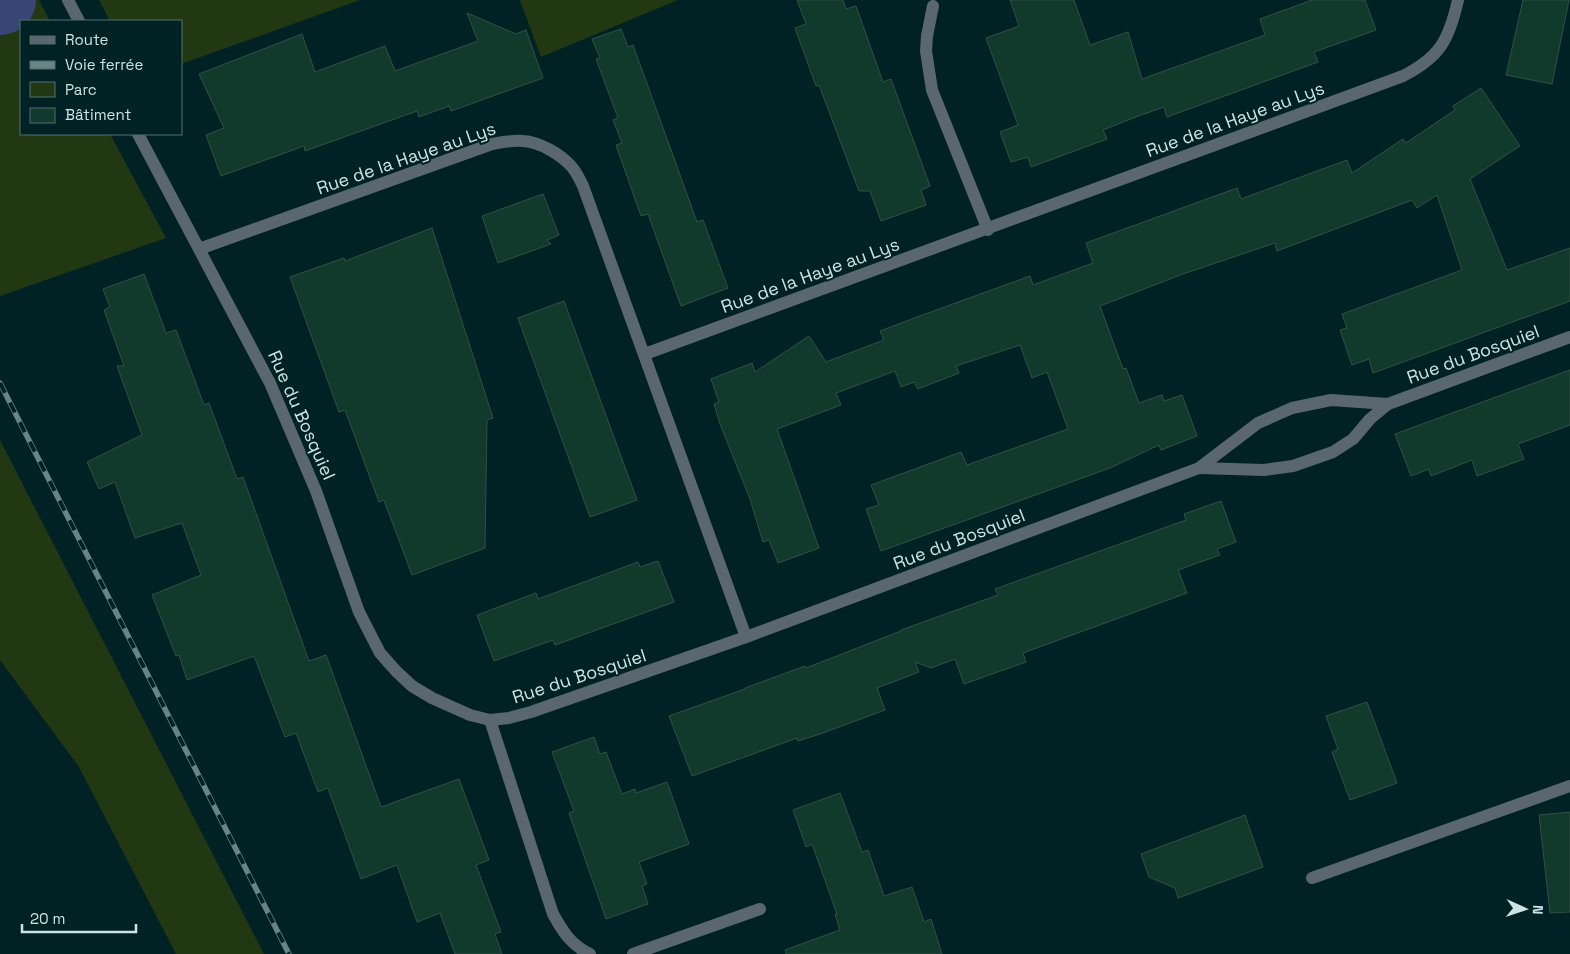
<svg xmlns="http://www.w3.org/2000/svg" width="1570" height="954" font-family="'Space Grotesk',sans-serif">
<rect width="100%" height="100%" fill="#012225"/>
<g fill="#223813">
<polygon points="0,0 39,0 50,21 21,21 21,134 110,134 166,238 0,296"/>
<polygon points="99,0 360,0 181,64 181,21 110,21"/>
<polygon points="520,0 678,0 541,57"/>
<polygon points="0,440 264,954 176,954 79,767 0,660"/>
</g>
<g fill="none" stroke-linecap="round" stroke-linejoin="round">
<polyline stroke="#3a4577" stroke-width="68" points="0,1 2,0"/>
</g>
<g fill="#11392c" stroke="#2f5245">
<polygon points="797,0 843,0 846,9 856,6 883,82 891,79 930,186 921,190 926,205 881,221 870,191 859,191 819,85 816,86 795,28 806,24"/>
<polygon points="1010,0 1074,0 1090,45 1128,32 1142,79 1265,35 1260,19 1312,0 1365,0 1376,30 1314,52 1318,62 1167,117 1164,107 1133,118 1103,130 1107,139 1031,167 1028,157 1011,162 1000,132 1018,125 986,38 1019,26"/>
<polygon points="1523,0 1569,0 1552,84 1506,75"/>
<polygon points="467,13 516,34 526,30 543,78 451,111 449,106 419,117 417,111 305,151 304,146 221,176 206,135 224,128 199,74 302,34 315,72 385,46 395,71 478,41"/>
<polygon points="621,29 628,47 633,45 697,222 703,220 728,288 681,306 648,214 641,216 616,145 622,143 613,120 618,118 596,59 600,58 592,39"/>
<polygon points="1481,88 1520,146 1470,179 1507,270 1570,248 1570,301 1373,373 1369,359 1352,365 1340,330 1347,328 1342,314 1462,270 1437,195 1417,208 1412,200 1277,251 1275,243 1183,274 1100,306 1123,369 1126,368 1139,403 1162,395 1164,401 1182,395 1197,436 1161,450 1159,445 1110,468 881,551 866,509 879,505 871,485 961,452 967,465 1068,429 1047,372 1032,378 1020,345 956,366 959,373 918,389 914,382 901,387 895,371 836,393 841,405 777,429 819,548 778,563 769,540 763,542 750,499 720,424 714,404 719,402 711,379 752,363 755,372 809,336 826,362 884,340 880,331 917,317 1030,276 1033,285 1093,263 1086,243 1237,188 1241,199 1347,160 1352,173 1403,139 1406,143 1455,110 1453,106"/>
<polygon points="543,194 559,235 547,240 551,244 498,263 482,216"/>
<polygon points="432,228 493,418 487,420 485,548 412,575 384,500 379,502 345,410 339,412 290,277 344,258 345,261"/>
<polygon points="144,274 166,333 176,330 204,405 209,403 237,479 243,477 309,661 326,655 381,807 459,779 489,860 476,865 501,932 495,934 502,954 455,954 440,913 417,922 397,865 361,879 328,788 318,792 296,733 285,737 254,656 187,680 179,655 176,656 152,595 201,575 182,523 135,538 115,482 99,489 87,462 142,435 117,366 124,366 104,310 110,307 103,289"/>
<polygon points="564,301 637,500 590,517 518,318"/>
<polygon points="1570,370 1570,425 1518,444 1524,459 1477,476 1472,460 1431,476 1429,469 1411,476 1395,434"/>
<polygon points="1221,501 1236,542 1217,549 1220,555 1178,570 1187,593 1023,653 1026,662 964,684 955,659 931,668 915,662 919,672 877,688 885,710 820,734 798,741 797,738 692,776 669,716 745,689 745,688 805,666 806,668 901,631 901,630 998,595 995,589 1186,520 1184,514"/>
<polygon points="658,561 674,602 555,645 553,640 494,661 477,615 536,593 538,599 638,562 640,567"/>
<polygon points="1367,702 1397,783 1350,800 1332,752 1338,749 1326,716"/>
<polygon points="594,737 600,754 606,752 622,794 635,789 636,793 667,782 689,844 639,862 647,884 642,886 648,904 606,919 569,813 574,811 552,752"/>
<polygon points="840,793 862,852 868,850 884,896 912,887 924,922 931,919 942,954 786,954 785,950 840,930 835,914 837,914 812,844 806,847 793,810"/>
<polygon points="1570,812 1570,912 1550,913 1539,815"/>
<polygon points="1245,815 1263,867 1178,898 1175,888 1149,877 1141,854"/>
</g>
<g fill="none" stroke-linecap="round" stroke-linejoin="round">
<g stroke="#5a6770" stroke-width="12">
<polyline points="68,0 79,21"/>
<polyline points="933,6 927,36 926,51 932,90 988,230"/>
<polyline points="138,134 270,383 316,491 359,612 380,653 396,671 412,686 432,698 470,715 490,720 509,718 531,712 746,637 1199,468 1258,423 1292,408 1331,400 1388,404"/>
<path d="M199,249L492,144C502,142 513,140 523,141C540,142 560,154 571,166C576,171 580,180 583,186L746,637"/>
<path d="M645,354L1403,76C1440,57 1449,40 1458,0"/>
<polyline points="1199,468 1264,470 1293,466 1333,452 1353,439 1370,419 1388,404 1570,337"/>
<path d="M490,720L553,914C563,932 571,945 590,954"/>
<polyline points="1312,878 1570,786"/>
<polyline points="633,954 760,909"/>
</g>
<defs>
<polyline id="rail" points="0,383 289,954"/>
</defs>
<use href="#rail" stroke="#698487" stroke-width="5.5"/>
<use href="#rail" stroke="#012225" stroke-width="4" stroke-dasharray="11" stroke-linecap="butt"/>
</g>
<g text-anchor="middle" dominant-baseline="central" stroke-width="4" stroke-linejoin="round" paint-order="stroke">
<g font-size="18" fill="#cde3e5" stroke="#012225">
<text transform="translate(1235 119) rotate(-20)">Rue de la Haye au Lys</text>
<text transform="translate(406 158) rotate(-19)">Rue de la Haye au Lys</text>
<text transform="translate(810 275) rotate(-20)">Rue de la Haye au Lys</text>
<text transform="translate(1473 354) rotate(-20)">Rue du Bosquiel</text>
<text transform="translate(302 415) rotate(66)">Rue du Bosquiel</text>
<text transform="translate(959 539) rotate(-21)">Rue du Bosquiel</text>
<text transform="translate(579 676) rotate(-18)">Rue du Bosquiel</text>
</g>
</g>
<rect x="20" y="20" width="162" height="115" fill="#012225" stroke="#536f72"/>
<rect x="30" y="36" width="25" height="8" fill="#5a6770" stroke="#536f72"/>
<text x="65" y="45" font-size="15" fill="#cde3e5">Route</text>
<rect x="30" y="61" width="25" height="8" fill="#698487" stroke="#536f72"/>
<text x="65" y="70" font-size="15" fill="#cde3e5">Voie ferrée</text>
<rect x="30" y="82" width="25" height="15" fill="#223813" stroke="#536f72"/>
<text x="65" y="95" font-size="15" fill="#cde3e5">Parc</text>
<rect x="30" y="108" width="25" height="15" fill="#11392c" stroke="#536f72"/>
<text x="65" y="120" font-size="15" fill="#cde3e5">Bâtiment</text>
<g transform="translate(1525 909) rotate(93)" stroke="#012225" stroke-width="4" paint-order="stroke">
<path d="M0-4L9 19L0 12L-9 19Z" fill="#cde3e5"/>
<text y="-8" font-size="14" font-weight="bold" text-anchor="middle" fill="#cde3e5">N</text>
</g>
<path d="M22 924v8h114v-8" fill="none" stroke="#cde3e5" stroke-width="2.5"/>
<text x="30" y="924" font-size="15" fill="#cde3e5" stroke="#012225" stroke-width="4" paint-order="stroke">20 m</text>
</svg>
